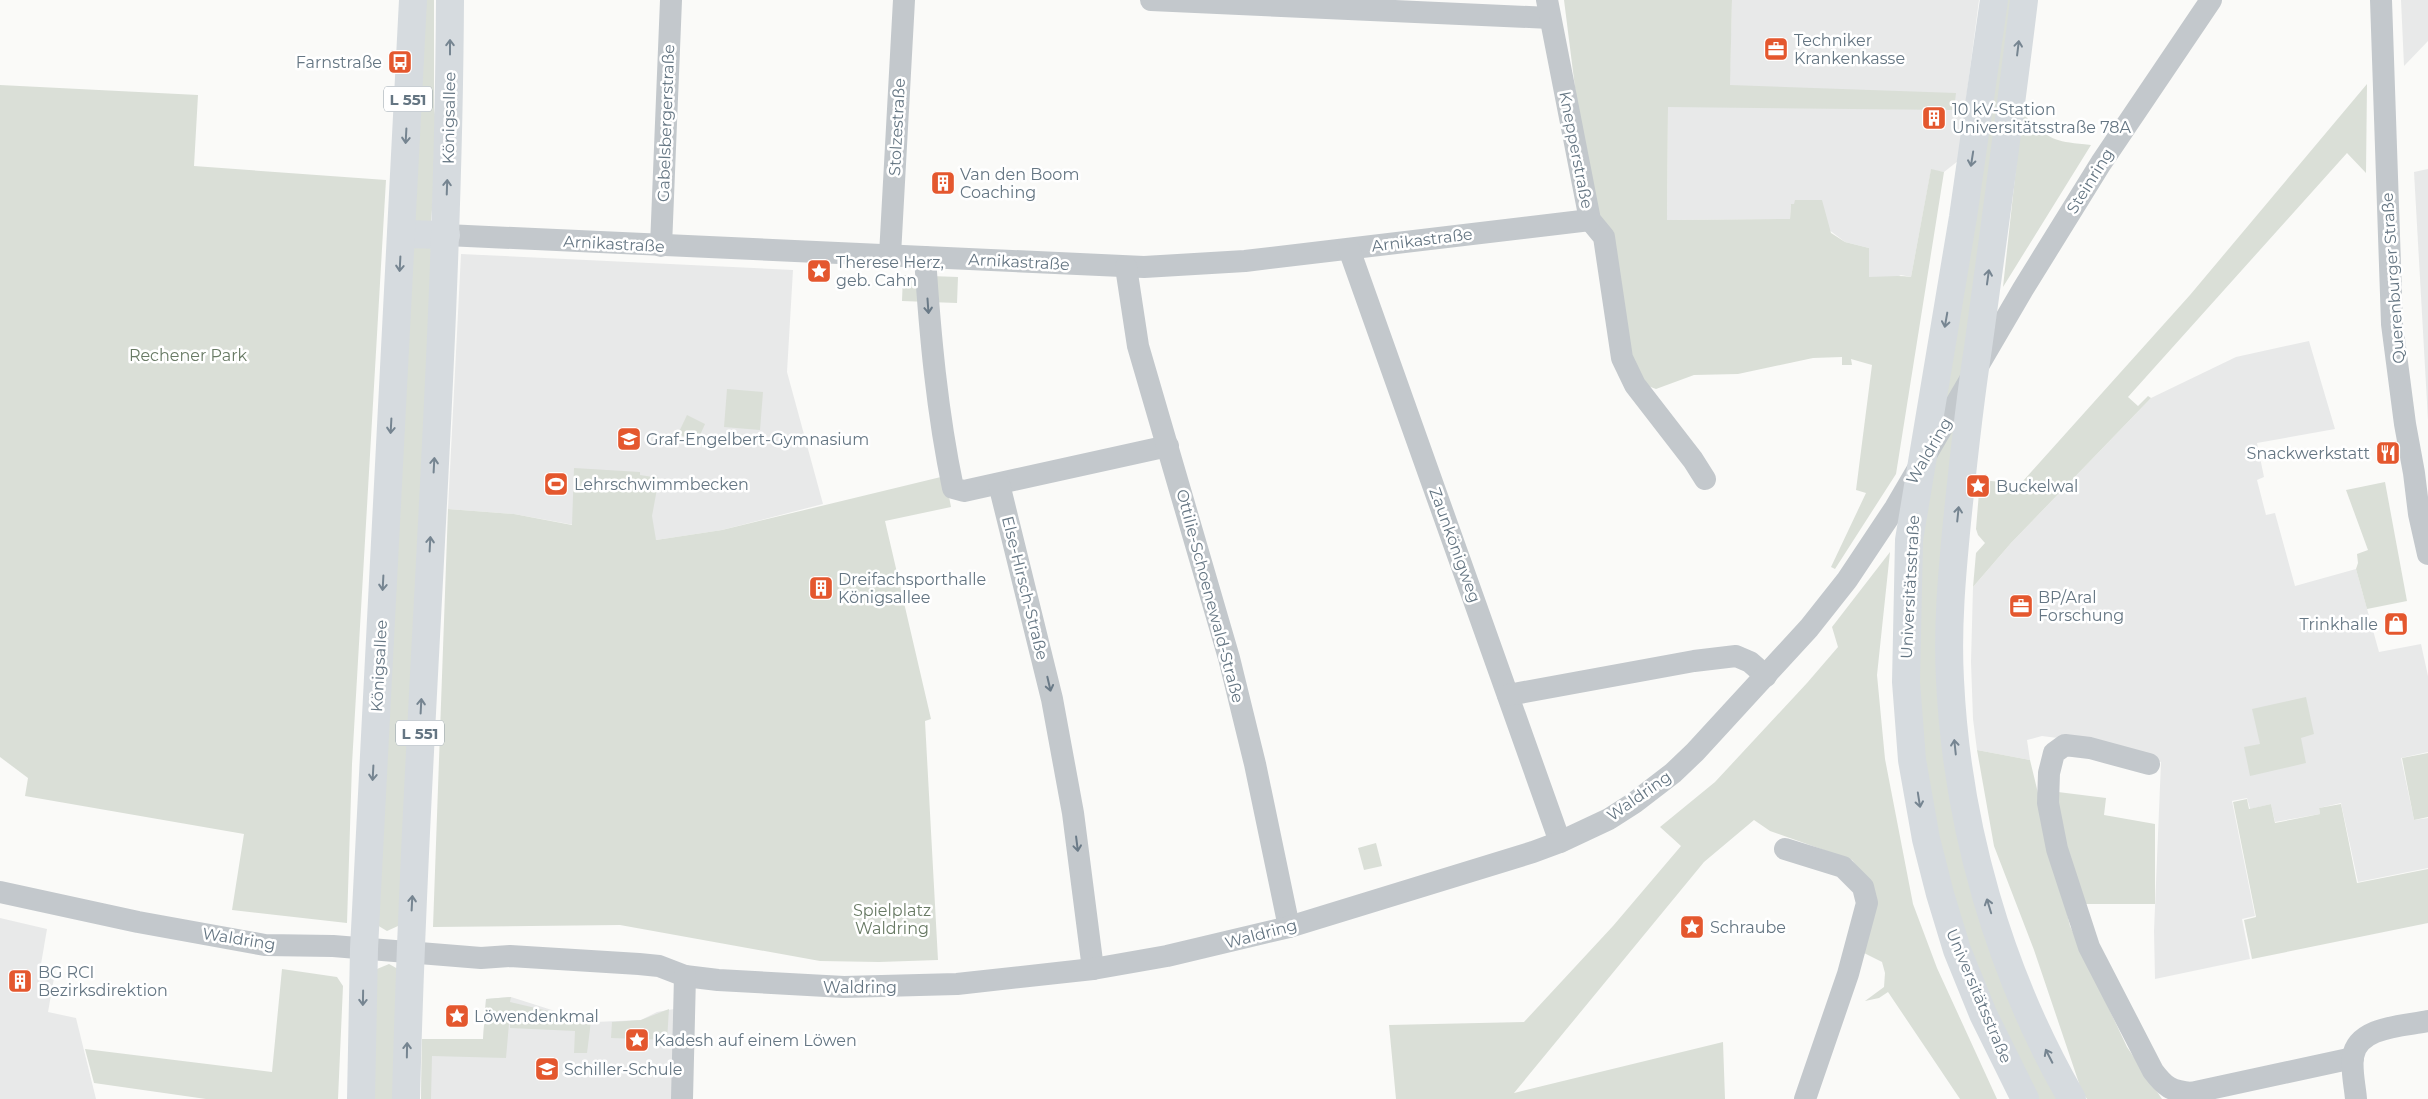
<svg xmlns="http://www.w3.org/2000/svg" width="2428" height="1099" font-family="Montserrat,sans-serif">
<rect width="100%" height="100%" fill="#fafaf8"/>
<g fill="#e8e9e9">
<polygon points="1732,0 1979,0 1958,161 1944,172 1931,170 1911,277 1901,275 1895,278 1869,277 1869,248 1845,242 1795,204 1791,204 1790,219 1667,220 1668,107 1729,107"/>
<polygon points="2401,0 2428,0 2428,41 2404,66"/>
<polygon points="2428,169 2428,420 2414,172"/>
<polygon points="461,254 793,270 787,372 823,504 722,530 656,540 514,514 448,509"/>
<polygon points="2309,341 2335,429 2257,443 2264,477 2257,480 2266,515 2275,513 2295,586 2356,569 2379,652 2421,644 2428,676 2428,752 2401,758 2414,820 2428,818 2428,868 2358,882 2341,803 2319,808 2320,814 2275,822 2271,804 2250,809 2247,798 2232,801 2255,916 2242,919 2250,959 2155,979 2154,931 2161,762 2089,742 2042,736 2027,740 2030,760 1977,750 1973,719 1971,662 1973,587 2011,543 2151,398 2236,357"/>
<polygon points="0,918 47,929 41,964 56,967 48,1012 76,1018 96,1099 0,1099"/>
<polygon points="511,997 580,1019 595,1022 641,1020 657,1012 674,1009 672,1099 421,1099 422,1039 483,1039 486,999"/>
</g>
<g fill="#dadfd7">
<polygon points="423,0 434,0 434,108 438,135 431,222 412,221"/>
<path d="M1564,0H1732L1730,85L1956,93L1954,110L1668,107L1667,220L1790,219L1791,204H1794L1795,200H1822L1831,233L1845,242L1869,248V277C1883,277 1898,275 1911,277L1931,169L1944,172L1896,474L1835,569L1831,567L1866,493L1856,490L1872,365L1851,359L1852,365H1842V357L1813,358L1738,374L1694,375L1656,389L1648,386L1631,363L1584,159Z"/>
<polygon points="2004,0 2014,0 1941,700 2061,1099 2035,1099 2002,1031 1951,903 1918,741 1920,553"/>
<polygon points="2367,84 2366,173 2347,153 2128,397 2138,406 2148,396 2151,398 2011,543 1973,587 1976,553 1985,543 1978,535 1976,529 1980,480 2002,482 2015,490 2190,295"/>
<polygon points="0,85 198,95 194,166 386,180 352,764 347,923 232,910 244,834 25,796 28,778 0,757"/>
<path d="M2022,113C2051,141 2051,141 2091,145L2003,287Z"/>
<polygon points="417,243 433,249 400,917 398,926 387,931 377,925 409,252"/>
<polygon points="903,275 958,277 957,303 902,301"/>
<polygon points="727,389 763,392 760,430 724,427"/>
<polygon points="687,415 705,424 697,442 678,434"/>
<polygon points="574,468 640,472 640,475 659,478 652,516 656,540 722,530 945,476 951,507 885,521 931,719 925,721 938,960 879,962 820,961 620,925 433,927 448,509 514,514 572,525"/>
<polygon points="2385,482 2407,601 2367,609 2356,569 2358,563 2357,554 2368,550 2346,490"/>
<polygon points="1890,552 1877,675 1885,759 1913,904 1937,968 1997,1099 1960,1099 1888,992 1879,998 1865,1001 1884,987 1885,973 1882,962 1860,951 1872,885 1852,860 1770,831 1754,820 1704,862 1514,1093 1723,1042 1725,1099 1396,1099 1389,1025 1524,1022 1613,926 1681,846 1660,827 1715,782 1807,683 1838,647 1832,627"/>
<polygon points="2306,697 2314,734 2301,738 2306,763 2250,776 2244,747 2260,744 2252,709"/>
<polygon points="1977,750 2030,760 2070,926 2127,1047 2162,1099 2087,1099 2082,1092 2034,950 1994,846"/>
<polygon points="2428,753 2428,817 2414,820 2402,758"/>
<polygon points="2058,792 2106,798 2104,815 2155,824 2155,904 2080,904 2059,828"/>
<polygon points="2247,799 2249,809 2271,804 2275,823 2320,814 2319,808 2341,804 2357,883 2428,869 2428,923 2252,959 2244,920 2256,917 2233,802"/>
<polygon points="1376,843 1382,866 1364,870 1358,848"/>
<polygon points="389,964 398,969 398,1099 372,1099 377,969"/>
<polygon points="282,969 337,977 343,986 338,1099 206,1099 94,1083 85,1049 272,1072"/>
<polygon points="511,997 510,1002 591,1021 587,1053 574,1053 575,1031 510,1028 510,1012 506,1058 432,1056 431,1099 421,1099 422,1039 483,1039 486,999"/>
<polygon points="669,1009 667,1040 611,1038 612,1022 641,1020"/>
</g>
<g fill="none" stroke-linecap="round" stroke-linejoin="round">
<g stroke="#c3c8cc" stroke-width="22">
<polyline points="1151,0 1550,18"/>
<polyline points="1547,0 1590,220 1604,237 1622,358 1635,385 1693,460 1705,479"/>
<polyline points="2381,0 2392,324 2405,424 2414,473 2419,514 2428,554"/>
<polyline points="446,235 1144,267 1245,261 1590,220"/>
<polyline points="661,246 671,0"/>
<polyline points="1349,249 1560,842"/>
<polyline points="890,255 904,0"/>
<path d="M925,257C930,334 937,412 953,488L964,491L1168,446"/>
<polyline points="1126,267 1138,346 1229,658 1255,764 1289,927"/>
<polyline points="999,484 1052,699 1073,813 1093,969"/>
<polyline points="1508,695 1694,661 1736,656 1750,662 1766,676"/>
<path d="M2149,764L2090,748L2065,745L2054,753L2049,773L2048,803L2057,849L2089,947L2153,1071C2165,1087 2171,1091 2191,1093L2353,1058"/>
<polyline points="1785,849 1843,867 1863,887 1867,903 1848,974 1805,1099"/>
<polyline points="0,892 138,922 265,945 333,946 481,958 510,956 639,964 659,966 685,976 718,980 844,987 957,984 1093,969 1167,956 1289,927 1533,852 1560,842 1609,819 1634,803 1673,773 1695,752 1809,628 1847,580 1895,508 2023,289 2101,163 2211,0"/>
<polyline points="682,1099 685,976"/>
<path d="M2356,1099C2355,1086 2351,1070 2353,1057C2357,1026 2405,1026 2428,1021"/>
</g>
<g stroke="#d6dbdf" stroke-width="28">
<polyline points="1994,0 1963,217 1909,540 1906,682 1912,760 1926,839 1940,894 1957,950 1983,1014 2025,1099"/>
<path d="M2024,0C2010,116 1994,232 1978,348C1969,406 1963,463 1957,522C1952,574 1947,627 1950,680C1957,826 1999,972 2072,1099"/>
<polyline points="401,234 446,235"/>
<polyline points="361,1099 364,949 413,0"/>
<path d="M406,1099C415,732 448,367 450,0"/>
</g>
</g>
<defs><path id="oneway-shaft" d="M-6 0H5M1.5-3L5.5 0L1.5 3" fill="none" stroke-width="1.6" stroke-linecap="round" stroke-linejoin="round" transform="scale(1.25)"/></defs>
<g stroke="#768591">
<use href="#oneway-shaft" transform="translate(450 47) rotate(-90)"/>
<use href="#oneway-shaft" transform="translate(2018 48) rotate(-83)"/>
<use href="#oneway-shaft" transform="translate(406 136) rotate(93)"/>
<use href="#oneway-shaft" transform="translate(1972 159) rotate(99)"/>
<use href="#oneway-shaft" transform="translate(447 187) rotate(-88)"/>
<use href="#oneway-shaft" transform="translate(400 264) rotate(93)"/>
<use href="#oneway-shaft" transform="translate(1988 277) rotate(-82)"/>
<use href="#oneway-shaft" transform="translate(1946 320) rotate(100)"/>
<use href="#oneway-shaft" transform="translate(391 426) rotate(93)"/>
<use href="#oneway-shaft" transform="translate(434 465) rotate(-87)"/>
<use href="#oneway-shaft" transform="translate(1958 514) rotate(-84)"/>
<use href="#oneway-shaft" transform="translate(430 544) rotate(-87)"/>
<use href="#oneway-shaft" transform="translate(383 583) rotate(93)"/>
<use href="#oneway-shaft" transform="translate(421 706) rotate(-87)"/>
<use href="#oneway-shaft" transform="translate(1955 747) rotate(-96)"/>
<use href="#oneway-shaft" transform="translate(373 773) rotate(93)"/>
<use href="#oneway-shaft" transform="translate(1919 800) rotate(81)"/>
<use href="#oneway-shaft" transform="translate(412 903) rotate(-87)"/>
<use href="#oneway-shaft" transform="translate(1989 906) rotate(-107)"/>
<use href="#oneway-shaft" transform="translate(363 998) rotate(91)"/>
<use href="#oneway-shaft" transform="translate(407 1050) rotate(-89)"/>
<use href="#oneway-shaft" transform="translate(2049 1056) rotate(-117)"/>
</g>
<g stroke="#6a7a87">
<use href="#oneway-shaft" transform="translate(928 306) rotate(86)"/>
<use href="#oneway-shaft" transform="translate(1049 684) rotate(77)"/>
<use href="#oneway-shaft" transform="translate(1077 844) rotate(83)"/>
</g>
<defs>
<symbol id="office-square" viewBox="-11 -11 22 22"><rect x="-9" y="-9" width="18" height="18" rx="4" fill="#e4572e" stroke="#fff"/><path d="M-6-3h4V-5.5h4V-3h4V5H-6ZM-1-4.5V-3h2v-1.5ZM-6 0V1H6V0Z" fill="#fff"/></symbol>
<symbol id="bus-square" viewBox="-11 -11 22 22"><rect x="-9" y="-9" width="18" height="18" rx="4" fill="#e4572e" stroke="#fff"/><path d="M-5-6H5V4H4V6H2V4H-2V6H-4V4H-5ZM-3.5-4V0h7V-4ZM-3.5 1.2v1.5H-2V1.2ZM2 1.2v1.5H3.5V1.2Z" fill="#fff"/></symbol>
<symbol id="building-square" viewBox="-11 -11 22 22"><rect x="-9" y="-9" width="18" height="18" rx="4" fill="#e4572e" stroke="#fff"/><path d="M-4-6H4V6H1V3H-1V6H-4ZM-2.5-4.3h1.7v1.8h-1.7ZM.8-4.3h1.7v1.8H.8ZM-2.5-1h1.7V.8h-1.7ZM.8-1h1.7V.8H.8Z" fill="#fff"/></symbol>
<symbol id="sight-square" viewBox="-11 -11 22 22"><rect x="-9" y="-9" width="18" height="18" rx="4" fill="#e4572e" stroke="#fff"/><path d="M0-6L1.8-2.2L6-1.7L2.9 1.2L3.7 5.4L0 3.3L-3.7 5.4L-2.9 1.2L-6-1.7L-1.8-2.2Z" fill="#fff"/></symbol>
<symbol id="school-square" viewBox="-11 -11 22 22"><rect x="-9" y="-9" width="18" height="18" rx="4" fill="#e4572e" stroke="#fff"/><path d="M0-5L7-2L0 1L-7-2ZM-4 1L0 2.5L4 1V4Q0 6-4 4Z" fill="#fff"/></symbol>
<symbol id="restaurant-square" viewBox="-11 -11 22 22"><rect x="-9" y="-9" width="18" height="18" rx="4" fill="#e4572e" stroke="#fff"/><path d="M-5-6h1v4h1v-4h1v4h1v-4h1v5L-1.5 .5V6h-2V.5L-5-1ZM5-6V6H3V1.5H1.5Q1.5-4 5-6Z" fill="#fff"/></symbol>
<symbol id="stadium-square" viewBox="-11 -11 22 22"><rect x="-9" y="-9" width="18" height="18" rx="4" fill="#e4572e" stroke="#fff"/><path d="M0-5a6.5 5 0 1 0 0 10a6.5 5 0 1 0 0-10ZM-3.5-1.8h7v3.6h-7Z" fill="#fff"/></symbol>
<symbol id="shop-square" viewBox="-11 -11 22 22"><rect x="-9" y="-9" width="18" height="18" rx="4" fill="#e4572e" stroke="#fff"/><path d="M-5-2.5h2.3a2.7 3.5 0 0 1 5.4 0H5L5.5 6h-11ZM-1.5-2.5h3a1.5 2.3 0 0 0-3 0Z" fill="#fff"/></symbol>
</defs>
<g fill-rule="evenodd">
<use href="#office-square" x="1762" y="35" width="28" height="28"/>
<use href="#bus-square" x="386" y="48" width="28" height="28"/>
<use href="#building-square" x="1920" y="104" width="28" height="28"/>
<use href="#building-square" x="929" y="169" width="28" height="28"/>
<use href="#sight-square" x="805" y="257" width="28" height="28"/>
<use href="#school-square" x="615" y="425" width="28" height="28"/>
<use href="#restaurant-square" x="2374" y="439" width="28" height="28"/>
<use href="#stadium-square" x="542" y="470" width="28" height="28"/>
<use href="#sight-square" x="1964" y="472" width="28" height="28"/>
<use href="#building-square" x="807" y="574" width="28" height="28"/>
<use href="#office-square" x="2007" y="592" width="28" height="28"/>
<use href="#shop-square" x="2382" y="610" width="28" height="28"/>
<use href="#sight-square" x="1678" y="913" width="28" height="28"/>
<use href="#building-square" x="6" y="967" width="28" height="28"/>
<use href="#sight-square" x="443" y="1002" width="28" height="28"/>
<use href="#sight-square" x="623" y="1026" width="28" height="28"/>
<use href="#school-square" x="533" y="1055" width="28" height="28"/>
</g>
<g text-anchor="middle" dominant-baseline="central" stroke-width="5" stroke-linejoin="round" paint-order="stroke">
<g fill="#fff" stroke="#939fa8" stroke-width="1">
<rect x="384" y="86.5" width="48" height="25" rx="4"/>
<rect x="396" y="720.5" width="48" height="25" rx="4"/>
</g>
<g font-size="15" font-weight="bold" fill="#657683">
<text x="408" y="99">L 551</text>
<text x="420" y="733">L 551</text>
</g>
<g font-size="16" fill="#657683" stroke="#fff" text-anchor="start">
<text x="1794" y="40">Techniker<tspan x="1794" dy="18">Krankenkasse</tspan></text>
<text x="382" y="62" text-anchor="end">Farnstraße</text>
<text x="1952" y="109">10 kV-Station<tspan x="1952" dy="18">Universitätsstraße 78A</tspan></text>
<text x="960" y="174">Van den Boom<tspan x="960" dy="18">Coaching</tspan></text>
<text x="836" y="262">Therese Herz,<tspan x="836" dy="18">geb. Cahn</tspan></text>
<text x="646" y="439">Graf-Engelbert-Gymnasium</text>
<text x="2370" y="453" text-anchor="end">Snackwerkstatt</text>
<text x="574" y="484">Lehrschwimmbecken</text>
<text x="1996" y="486">Buckelwal</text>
<text x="838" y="579">Dreifachsporthalle<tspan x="838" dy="18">Königsallee</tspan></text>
<text x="2038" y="597">BP/Aral<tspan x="2038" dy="18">Forschung</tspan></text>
<text x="2378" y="624" text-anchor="end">Trinkhalle</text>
<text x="1710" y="927">Schraube</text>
<text x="38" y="972">BG RCI<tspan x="38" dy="18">Bezirksdirektion</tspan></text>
<text x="474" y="1016">Löwendenkmal</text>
<text x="654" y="1040">Kadesh auf einem Löwen</text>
<text x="564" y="1069">Schiller-Schule</text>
</g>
<g font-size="16" fill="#657683" stroke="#fff">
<text transform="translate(449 118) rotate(-89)">Königsallee</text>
<text transform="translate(666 123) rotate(-88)">Gabelsbergerstraße</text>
<text transform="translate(897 127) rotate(-87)">Stolzestraße</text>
<text transform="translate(1576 150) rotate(79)">Knepperstraße</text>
<text transform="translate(2090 181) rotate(-58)">Steinring</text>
<text transform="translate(1422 240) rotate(-7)">Arnikastraße</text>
<text transform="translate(614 244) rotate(3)">Arnikastraße</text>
<text transform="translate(1019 262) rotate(3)">Arnikastraße</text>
<text transform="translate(2393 278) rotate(-94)">Querenburger Straße</text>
<text transform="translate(1929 451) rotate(-60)">Waldring</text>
<text transform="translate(1455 545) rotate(70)">Zaunkönigweg</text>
<text transform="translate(1910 587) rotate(-87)">Universitätsstraße</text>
<text transform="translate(1025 588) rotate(76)">Else-Hirsch-Straße</text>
<text transform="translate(1210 596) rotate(75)">Ottilie-Schoenewald-Straße</text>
<text transform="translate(379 666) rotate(-87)">Königsallee</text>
<text transform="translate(1639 796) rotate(-35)">Waldring</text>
<text transform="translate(1261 934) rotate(-15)">Waldring</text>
<text transform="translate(239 939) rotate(9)">Waldring</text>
<text x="860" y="987">Waldring</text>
<text transform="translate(1979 996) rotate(67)">Universitätsstraße</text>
</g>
<g font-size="16" fill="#687a64" stroke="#fff">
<text x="188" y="355">Rechener Park</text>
<text x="892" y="910">Spielplatz<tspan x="892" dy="18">Waldring</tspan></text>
</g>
</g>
</svg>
